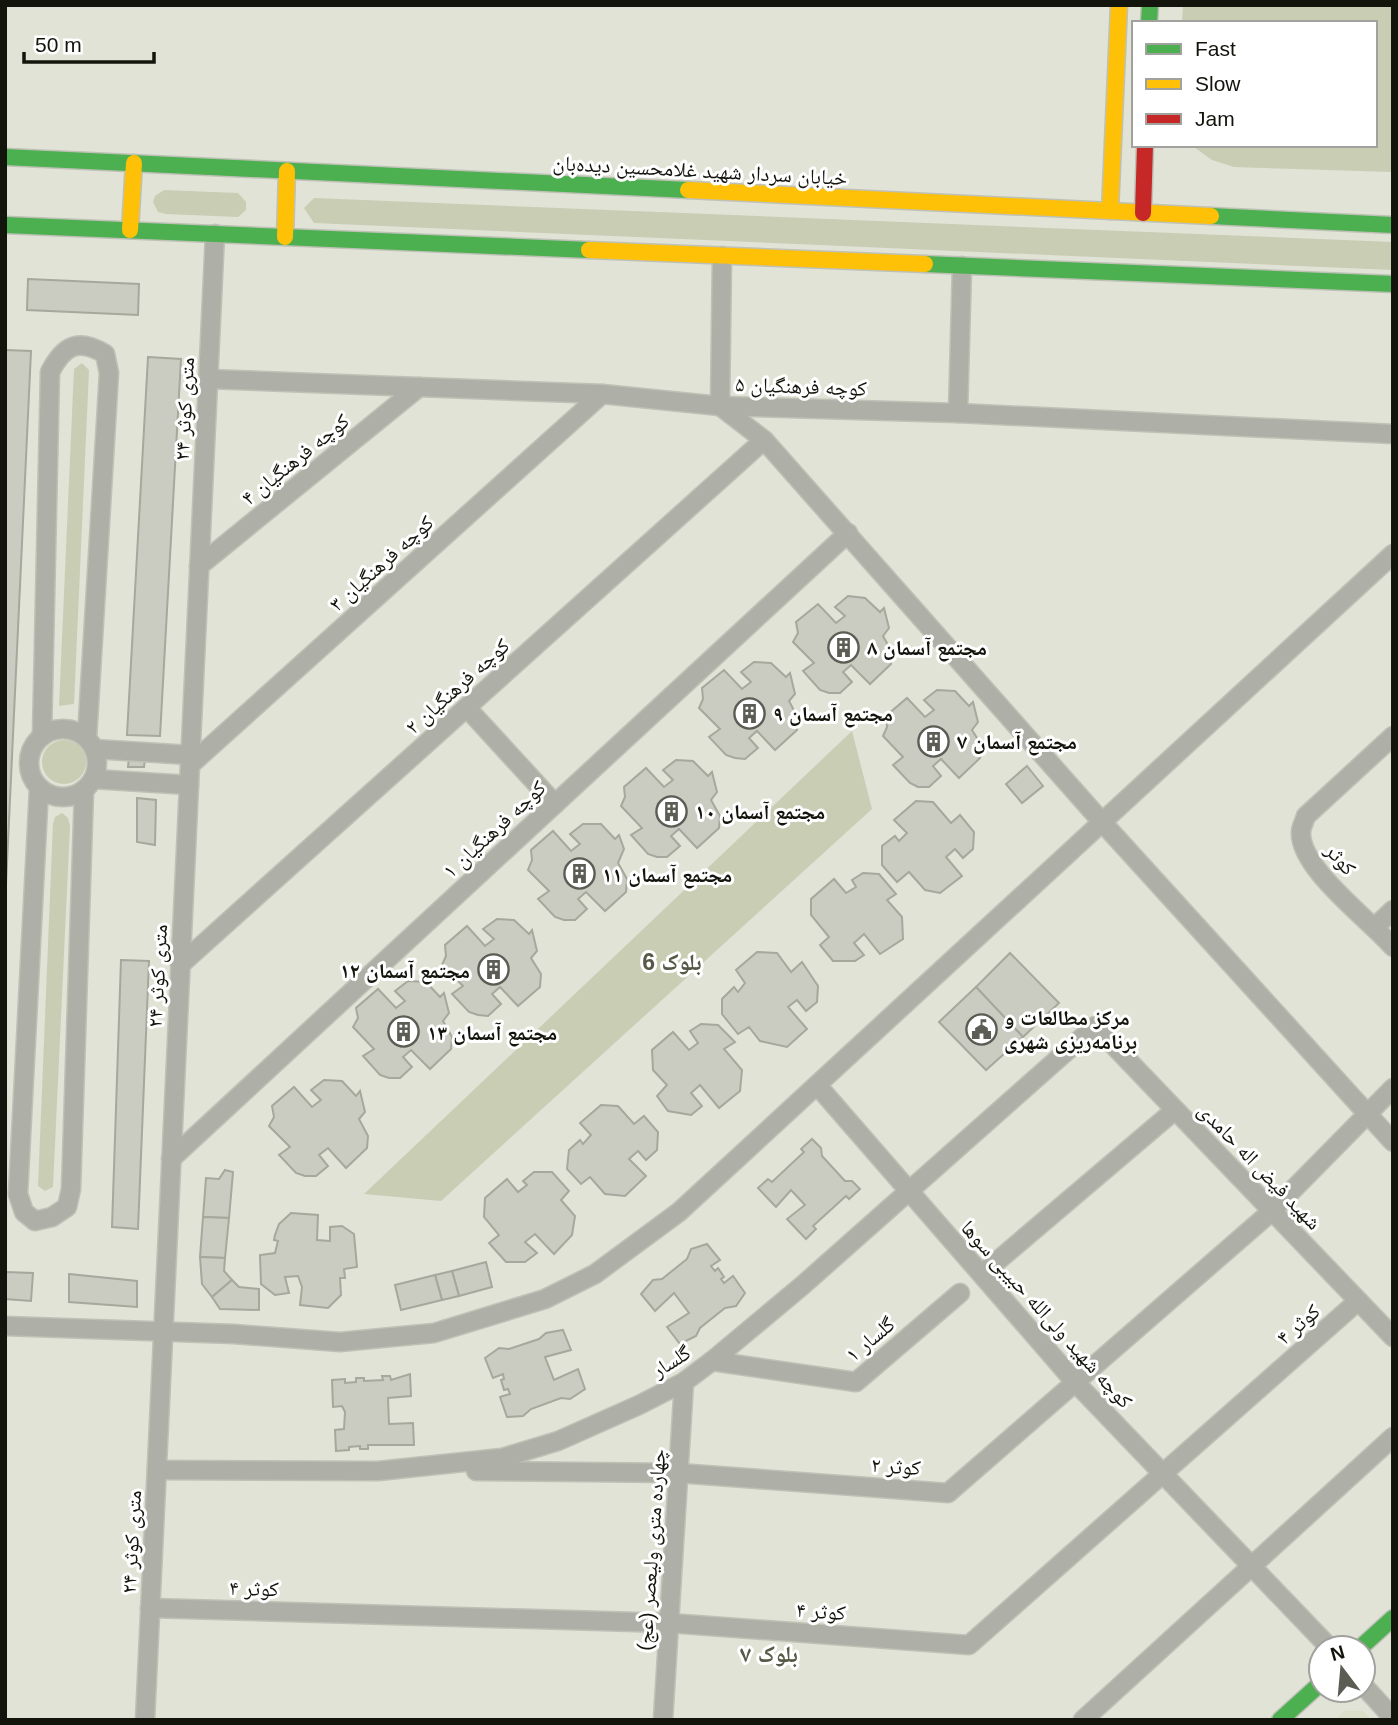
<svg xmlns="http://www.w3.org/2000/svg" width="1398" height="1725" font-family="Helvetica,'Noto Naskh Arabic',sans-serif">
<rect width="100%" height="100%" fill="#e1e3d6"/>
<polygon fill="#dbdec8" points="1345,1711 1363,1711 1371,1720 1335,1720"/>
<g fill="#c9cdb4">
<polygon points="1183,5 1393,5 1393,172 1234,167 1212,160 1191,145 1375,145 1375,23 1182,23"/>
<polygon points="164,190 238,193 246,202 246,210 238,217 166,214 158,212 153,202 155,196"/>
<polygon points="314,198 1393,242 1393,270 314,223 304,208"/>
<polygon points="82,363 89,370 74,704 59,706 74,369"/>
<polygon points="852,731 872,809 441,1201 364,1194"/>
<circle cx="64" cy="762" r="22"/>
<polygon points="62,813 68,818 70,826 53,1187 45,1191 38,1186 53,824 55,817"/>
</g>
<g fill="#caccc2" stroke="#a6a79d" stroke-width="2">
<polygon points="28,279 139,284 138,315 27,310"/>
<polygon points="5,350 31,351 5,906"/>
<polygon points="148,357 181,359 160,736 127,735"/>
<polygon points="848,596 865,598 880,612 884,608 889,628 883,636 892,652 891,664 870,684 851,665 843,672 852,682 840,693 829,693 820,690 803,671 814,663 793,642 798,633 796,622 818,604 836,623 845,616 835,607"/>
<polygon points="754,662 771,663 786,677 790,673 795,694 789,701 798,718 797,730 775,750 757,731 749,738 758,748 745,759 735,758 726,755 709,737 720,729 699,708 703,699 702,688 724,670 742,689 751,682 741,672"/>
<polygon points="937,690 955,691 969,706 973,702 978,722 972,730 982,746 980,758 959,778 941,759 933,766 941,776 929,787 918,787 910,783 893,765 903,757 883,736 887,727 886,716 907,698 925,717 934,710 924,700"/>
<polygon points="129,757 145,758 144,767 128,767"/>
<polygon points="676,760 693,761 708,776 712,772 717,792 711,800 720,816 719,828 697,848 679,829 671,836 680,846 667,857 657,857 648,854 631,835 642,828 621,806 625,797 624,787 646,768 664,787 673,780 663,770"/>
<polygon points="1027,766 1043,786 1022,803 1006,784"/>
<polygon points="137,798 156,800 155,845 137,842"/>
<polygon points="916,801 933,802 951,823 960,815 974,832 973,849 963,858 955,849 946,857 962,876 940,893 925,890 909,872 897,882 882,865 882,846 895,836 899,841 907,833 894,820"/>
<polygon points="583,824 601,824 615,839 619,835 624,849 618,863 627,879 626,892 605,911 586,892 578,899 587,909 575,920 564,920 555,917 538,899 549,891 528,870 532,860 531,850 553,831 571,851 580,844 570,834"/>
<polygon points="863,873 879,874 896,894 887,900 902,917 903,939 880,954 864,934 854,943 864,955 855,961 833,961 820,945 829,937 811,915 811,899 834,879 846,893 856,887 852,880"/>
<polygon points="497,919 514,920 529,934 532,930 537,951 531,958 541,974 540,987 518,1006 500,987 492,994 501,1004 488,1016 478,1015 469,1012 452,994 463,986 442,965 446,956 445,945 467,926 485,946 494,939 483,929"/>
<polygon points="757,952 777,953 791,972 802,962 818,986 817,1002 806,1011 797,1000 788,1007 807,1029 787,1047 760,1041 749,1027 738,1034 722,1014 722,999 734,987 738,992 745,983 736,970"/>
<polygon points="1010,953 1059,1003 1023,1037 976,987"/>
<polygon points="121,960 149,961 138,1229 112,1227"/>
<polygon points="408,981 426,982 440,997 444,993 449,1013 443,1021 452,1037 451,1049 430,1069 411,1050 403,1057 412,1067 400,1078 389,1078 380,1075 363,1056 374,1049 353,1027 358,1018 356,1008 378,989 396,1008 405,1001 395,991"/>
<polygon points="976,987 1023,1037 986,1070 939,1022"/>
<polygon points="701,1024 718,1025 735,1042 724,1049 742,1070 740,1091 719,1108 700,1085 691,1093 702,1106 691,1115 668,1111 657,1096 667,1085 653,1070 652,1050 673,1032 689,1050 698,1043 690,1031"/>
<polygon points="324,1080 342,1081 356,1096 360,1091 365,1112 359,1119 368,1136 367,1148 346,1168 328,1148 319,1155 328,1166 316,1176 305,1176 296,1173 279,1155 290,1147 269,1126 274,1117 272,1106 294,1087 312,1107 321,1100 311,1090"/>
<polygon points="601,1105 618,1106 634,1124 644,1116 658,1132 657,1150 646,1160 638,1151 629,1159 646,1176 625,1196 605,1194 590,1177 581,1184 567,1169 569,1150 580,1140 583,1144 591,1135 580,1123"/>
<polygon points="812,1139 821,1148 822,1156 845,1181 852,1181 860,1189 849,1199 846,1196 813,1226 816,1229 806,1239 787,1219 805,1205 791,1190 776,1207 758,1188 768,1179 772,1182 804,1152 801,1149"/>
<polygon points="225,1170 233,1172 229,1218 203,1217 206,1178 219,1179"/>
<polygon points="534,1172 552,1172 569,1191 561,1200 575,1216 572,1235 554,1254 535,1234 525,1242 537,1253 525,1262 506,1262 489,1243 499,1235 484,1217 485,1198 507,1179 518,1192 527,1185 523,1181"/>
<polygon points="291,1213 318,1215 317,1240 330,1241 330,1227 342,1226 354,1234 357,1267 344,1269 345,1278 340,1278 341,1295 328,1308 300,1305 302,1287 298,1276 285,1277 289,1293 275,1295 261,1284 260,1255 275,1253 278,1241 274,1240 275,1235 279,1224"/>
<polygon points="203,1217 229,1218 225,1258 200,1257"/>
<polygon points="707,1244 720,1260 711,1266 715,1271 718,1268 724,1277 721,1279 724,1283 733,1276 745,1293 736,1306 725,1308 700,1328 696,1336 680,1344 667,1327 689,1313 674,1293 655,1311 641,1294 653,1280 662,1279 687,1259 691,1249"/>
<polygon points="200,1257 225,1258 224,1271 232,1280 212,1297 202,1284"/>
<polygon points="486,1262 492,1287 459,1296 452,1271"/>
<polygon points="452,1271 459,1296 442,1300 435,1275"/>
<polygon points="5,1272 33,1273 31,1301 5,1299"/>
<polygon points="69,1274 137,1281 137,1307 69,1302"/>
<polygon points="435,1275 442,1300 401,1310 395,1285"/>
<polygon points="232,1280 239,1287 259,1289 259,1310 220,1309 212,1297"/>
<polygon points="563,1330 571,1350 545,1357 554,1380 578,1369 585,1389 570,1399 561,1398 531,1409 523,1416 507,1417 500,1397 510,1394 508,1389 504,1390 501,1380 504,1379 503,1374 493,1378 485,1358 499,1348 509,1349 539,1339 546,1333"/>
<polygon points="410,1374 411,1396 388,1398 389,1424 413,1423 414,1445 368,1445 368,1449 360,1449 360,1446 349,1447 349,1450 336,1451 335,1430 344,1429 345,1412 342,1406 333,1407 332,1380 345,1379 345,1383 356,1382 356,1378 364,1378 364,1381 383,1380 382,1376 390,1376 391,1380"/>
</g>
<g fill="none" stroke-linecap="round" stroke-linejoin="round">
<defs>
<g id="street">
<polyline points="722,256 720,406 764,440 1102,822 1393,1142"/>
<polyline points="208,379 602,394 720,406 958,413 1393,434"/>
<polyline points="958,413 962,266"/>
<polyline points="199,566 419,387"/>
<polyline points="467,708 555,804"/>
<circle cx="63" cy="763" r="34"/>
<path d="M42,736L50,372C64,345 78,338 105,354L109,373L87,738"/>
<path d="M1393,736L1306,816C1305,820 1301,827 1301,832C1299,868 1370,920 1393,947"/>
<polyline points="94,749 190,755"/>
<polyline points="190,765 602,394"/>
<polyline points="93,779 189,785"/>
<polyline points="39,788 18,1194 24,1212 35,1221 52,1217 67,1207 71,1189 84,790"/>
<polyline points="1375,927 1393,910"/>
<polyline points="180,965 764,440"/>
<polyline points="817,1085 1075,1382 1330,1648"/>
<polyline points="171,1159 848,533"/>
<polyline points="982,1274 1175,1110"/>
<polyline points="5,1326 234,1334 340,1342 434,1333 545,1299 595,1274 679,1212 1393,554"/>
<polyline points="712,1361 856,1382 960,1293"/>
<polyline points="157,1470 378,1471 502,1458 558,1441 639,1405 684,1382 712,1361 803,1285 1095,1026 1393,1337"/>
<polyline points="476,1471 678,1473 948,1493 1272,1211 1393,1088"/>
<polyline points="150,1608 669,1623 969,1645 1358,1301"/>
<polyline points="1363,1685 1393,1718"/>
<polyline points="145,1720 215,234"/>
<polyline points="663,1720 684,1382"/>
<polyline points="1083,1720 1393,1437"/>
</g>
<g id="fast">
<polyline points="1149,23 1150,5"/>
<polyline points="5,157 688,190"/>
<polyline points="1211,216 1393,225"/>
<polyline points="5,225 589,250"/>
<polyline points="925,264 1393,284"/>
<polyline points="1360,1648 1393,1618"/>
<polyline points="1280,1720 1321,1683"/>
</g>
<g id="slow">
<polyline points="688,190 1211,216"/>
<polyline points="1110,211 1119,5"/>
<polyline points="130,230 134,163"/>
<polyline points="285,237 287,171"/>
<polyline points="589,250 925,264"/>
</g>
<polyline id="jam" points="1143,213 1145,145"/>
</defs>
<use href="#street" stroke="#bfc1b7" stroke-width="21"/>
<use href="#fast" stroke="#bfc1b7" stroke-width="19"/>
<use href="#slow" stroke="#bfc1b7" stroke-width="19"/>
<use href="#jam" stroke="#bfc1b7" stroke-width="19"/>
<use href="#street" stroke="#aeafa6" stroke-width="18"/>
<use href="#fast" stroke="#4caf50" stroke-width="16"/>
<use href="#slow" stroke="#ffc107" stroke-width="16"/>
<use href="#jam" stroke="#c62828" stroke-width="16"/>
</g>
<defs>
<symbol id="building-ring" viewBox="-11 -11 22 22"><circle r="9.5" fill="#fff" stroke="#5b5c53" stroke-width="1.5"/><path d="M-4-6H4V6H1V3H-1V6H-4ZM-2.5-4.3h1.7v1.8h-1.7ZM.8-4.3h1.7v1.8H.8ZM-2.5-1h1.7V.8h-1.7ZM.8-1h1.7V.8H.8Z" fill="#5b5c53"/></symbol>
<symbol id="civic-ring" viewBox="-11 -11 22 22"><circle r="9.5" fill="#fff" stroke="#5b5c53" stroke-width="1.5"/><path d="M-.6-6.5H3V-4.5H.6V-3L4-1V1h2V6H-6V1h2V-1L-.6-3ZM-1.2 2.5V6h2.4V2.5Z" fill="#5b5c53"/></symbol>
</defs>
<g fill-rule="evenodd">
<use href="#building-ring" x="826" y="630" width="35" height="35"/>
<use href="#building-ring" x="732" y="696" width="35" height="35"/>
<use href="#building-ring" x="916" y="724" width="35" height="35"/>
<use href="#building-ring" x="654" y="794" width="35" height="35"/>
<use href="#building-ring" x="562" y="856" width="35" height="35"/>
<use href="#building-ring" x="476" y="952" width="35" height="35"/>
<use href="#civic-ring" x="964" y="1012" width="35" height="35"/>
<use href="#building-ring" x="386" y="1014" width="35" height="35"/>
</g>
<g text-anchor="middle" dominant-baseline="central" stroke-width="6" stroke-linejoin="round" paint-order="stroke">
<g font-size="21" fill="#13140c" stroke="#fff">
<text transform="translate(700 170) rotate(3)">خیابان سردار شهید غلامحسین دیده‌بان</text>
<text transform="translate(801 386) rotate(2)">کوچه فرهنگیان ۵</text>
<text transform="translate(184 409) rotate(-87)">۲۴ متری کوثر</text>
<text transform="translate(295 459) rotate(-39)">کوچه فرهنگیان ۴</text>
<text transform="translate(381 563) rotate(-42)">کوچه فرهنگیان ۳</text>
<text transform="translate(457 686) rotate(-42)">کوچه فرهنگیان ۲</text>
<text transform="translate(494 829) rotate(-43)">کوچه فرهنگیان ۱</text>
<text transform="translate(1341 859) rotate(49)">کوثر</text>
<text transform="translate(157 976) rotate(-87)">۲۴ متری کوثر</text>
<text transform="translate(1260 1166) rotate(46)">شهید فیض اله حامدی</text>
<text transform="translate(1047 1314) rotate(48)">کوچه شهید ولی‌الله حبیبی سوها</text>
<text transform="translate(1298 1324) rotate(-41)">کوثر ۴</text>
<text transform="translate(870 1339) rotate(-40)">گلسار ۱</text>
<text transform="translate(671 1361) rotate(-32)">گلسار</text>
<text transform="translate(896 1466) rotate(4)">کوثر ۲</text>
<text transform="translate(131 1542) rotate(-87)">۲۴ متری کوثر</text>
<text transform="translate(651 1550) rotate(-86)">چهارده متری ولیعصر (عج)</text>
<text transform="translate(254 1588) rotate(2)">کوثر ۴</text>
<text transform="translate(821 1611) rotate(4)">کوثر ۴</text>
</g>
<g font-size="21" font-weight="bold" fill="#13140c" stroke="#fff" text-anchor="start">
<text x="867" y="647">مجتمع آسمان ۸</text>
<text x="773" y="713">مجتمع آسمان ۹</text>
<text x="957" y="741">مجتمع آسمان ۷</text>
<text x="695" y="811">مجتمع آسمان ۱۰</text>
<text x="602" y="874">مجتمع آسمان ۱۱</text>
<text x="470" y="970" text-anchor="end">مجتمع آسمان ۱۲</text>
<text x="1004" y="1017">مرکز مطالعات و<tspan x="1004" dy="24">برنامه‌ریزی شهری</tspan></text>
<text x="427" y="1032">مجتمع آسمان ۱۳</text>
</g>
<g font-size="23" font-weight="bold" fill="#575946" stroke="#fff">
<text x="672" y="962">بلوک 6</text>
<text x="769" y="1654">بلوک ۷</text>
</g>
</g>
<rect width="1398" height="1725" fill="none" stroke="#13140c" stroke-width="14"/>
<rect x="1132" y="21" width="245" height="126" fill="#ffffff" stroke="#a1a19e" stroke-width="2"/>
<rect x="1146" y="44" width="35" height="10" fill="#4caf50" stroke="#a1a19e" stroke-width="2"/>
<text x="1195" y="56" font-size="21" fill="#13140c">Fast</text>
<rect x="1146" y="79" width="35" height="10" fill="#ffc107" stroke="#a1a19e" stroke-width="2"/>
<text x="1195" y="91" font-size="21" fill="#13140c">Slow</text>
<rect x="1146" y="114" width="35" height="10" fill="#c62828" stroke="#a1a19e" stroke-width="2"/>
<text x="1195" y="126" font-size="21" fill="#13140c">Jam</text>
<g transform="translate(1342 1669) rotate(344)"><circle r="33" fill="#ffffff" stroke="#a1a19e" stroke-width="2"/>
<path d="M0-5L12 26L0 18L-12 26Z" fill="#5b5c53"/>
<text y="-10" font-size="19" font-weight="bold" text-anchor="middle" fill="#13140c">N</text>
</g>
<path d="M24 52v10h130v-10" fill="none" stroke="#13140c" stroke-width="3.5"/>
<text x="35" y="52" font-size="21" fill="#13140c" stroke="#ffffff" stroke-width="5" paint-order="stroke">50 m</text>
</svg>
